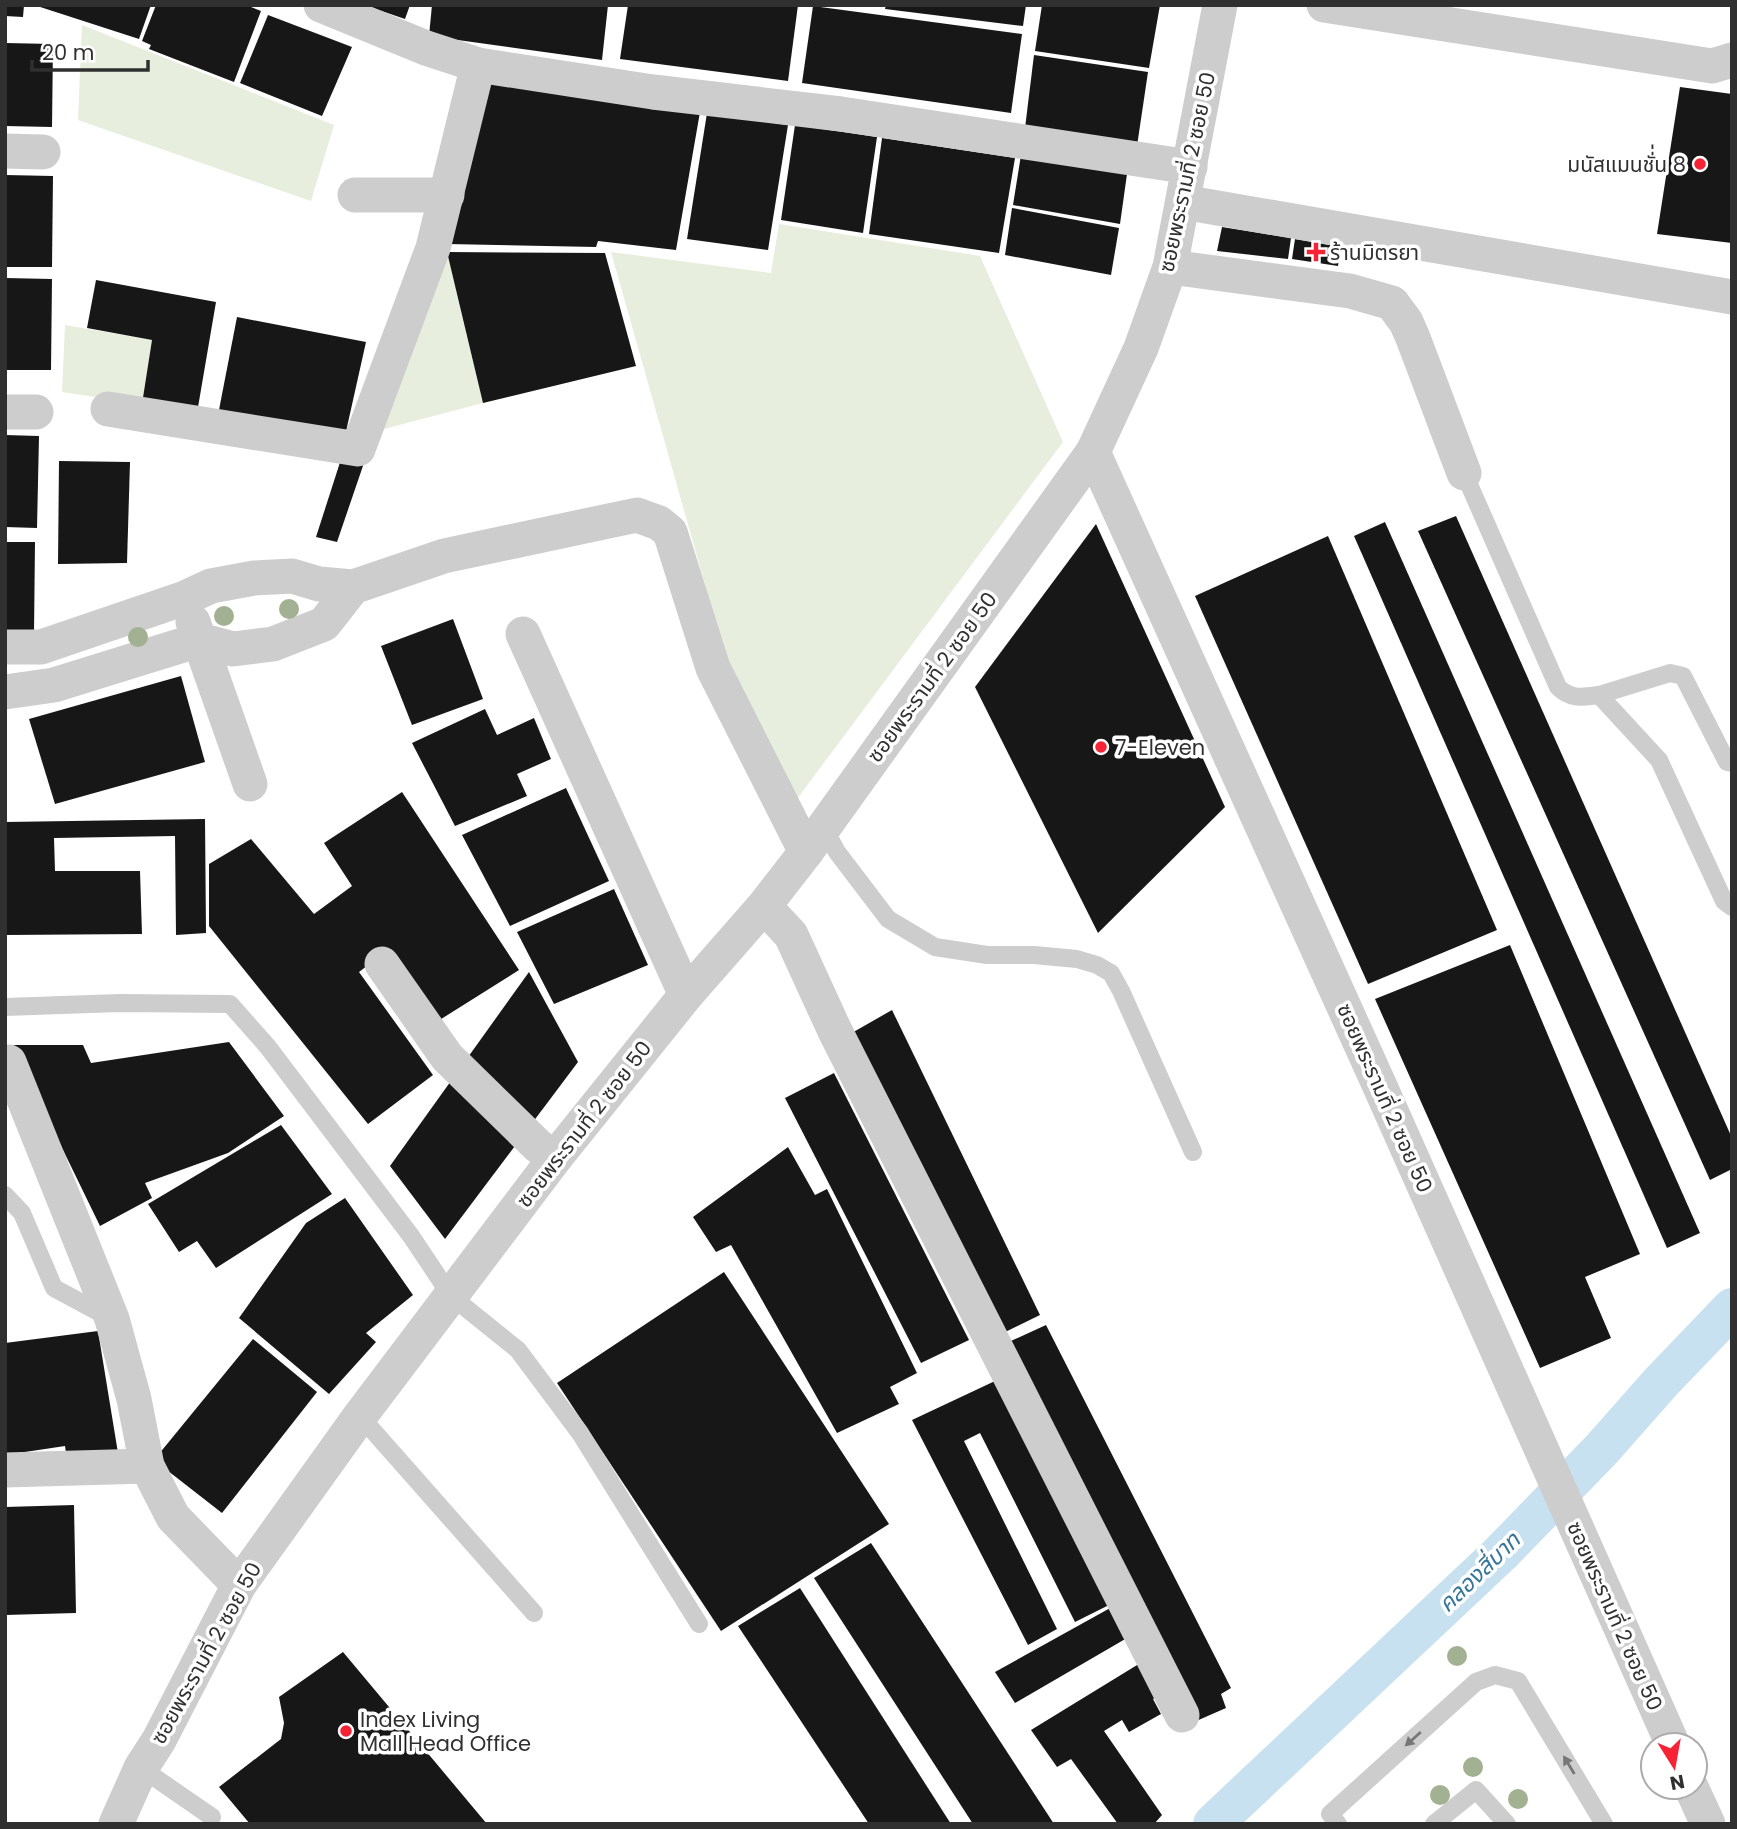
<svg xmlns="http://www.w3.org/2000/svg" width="1737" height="1829" font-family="Poppins,'Noto Sans Thai',sans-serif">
<rect width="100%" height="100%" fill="#fff"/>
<g fill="#e7eedd">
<polygon points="82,25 334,125 311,201 78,120"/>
<polygon points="779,224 980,256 1063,442 794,803 728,666 611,252 771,273"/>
<polygon points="447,252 483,403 380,430"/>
<polygon points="65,325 152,340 142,404 62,392"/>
</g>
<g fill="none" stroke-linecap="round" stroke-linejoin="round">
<polyline stroke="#c7e1f0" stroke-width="40" points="1213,1824 1501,1553 1601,1450 1662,1381 1732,1308"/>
</g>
<g fill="#171717">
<polygon points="5,5 24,5 23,17 5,16"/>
<polygon points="34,5 151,5 139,39"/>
<polygon points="156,5 246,5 261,11 234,82 149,49 151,45 142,41"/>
<polygon points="364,5 410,5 405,19"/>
<polygon points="432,5 608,5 602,60 429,36"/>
<polygon points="628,5 798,5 788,81 620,59"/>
<polygon points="886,5 1026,5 1023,26 885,9"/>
<polygon points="1042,5 1160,5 1149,68 1035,51"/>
<polygon points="813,6 1022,34 1011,113 802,83"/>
<polygon points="268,15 352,47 322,116 240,83"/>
<polygon points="5,43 53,44 52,127 5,126"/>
<polygon points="1034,55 1148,72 1137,146 1025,128"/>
<polygon points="485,81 700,112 676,250 598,241 596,247 447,244"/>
<polygon points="1680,87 1732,94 1732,243 1657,234"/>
<polygon points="707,113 788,125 768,250 687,239"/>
<polygon points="795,125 877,137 863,233 781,220"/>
<polygon points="882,138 1015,158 999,253 869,234"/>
<polygon points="1021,155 1127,174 1120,224 1013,205"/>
<polygon points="5,175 53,176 52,267 5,267"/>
<polygon points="1012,208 1119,228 1111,275 1005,255"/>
<polygon points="1222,227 1291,238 1288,259 1217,251"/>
<polygon points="1295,239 1341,247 1338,266 1292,259"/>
<polygon points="447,252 605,253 636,366 483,403"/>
<polygon points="5,278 52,279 51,370 5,370"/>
<polygon points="96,280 216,302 197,413 142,404 152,340 87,328"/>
<polygon points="237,317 366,342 345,436 218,415"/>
<polygon points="5,435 39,436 37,528 5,527"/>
<polygon points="343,453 366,457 337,542 316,537"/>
<polygon points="59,461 130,462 127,563 58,564"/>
<polygon points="1456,516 1732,1138 1732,1169 1710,1180 1418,531"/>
<polygon points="1385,522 1700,1233 1667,1248 1354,536"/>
<polygon points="1096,524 1225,807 1098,933 975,687"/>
<polygon points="1328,536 1497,930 1368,984 1195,596"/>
<polygon points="5,542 35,542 34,633 5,633"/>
<polygon points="453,619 483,699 412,725 381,646"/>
<polygon points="181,676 205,762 55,804 29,719"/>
<polygon points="485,709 497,735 534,718 551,759 517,774 527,796 455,826 412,743"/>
<polygon points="566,788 609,881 510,926 462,835"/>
<polygon points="402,792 519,970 438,1021 389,949 359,972 433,1075 368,1124 209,926 209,864 251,839 314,914 352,886 324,843"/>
<polygon points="205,819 206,933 176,935 175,836 54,838 55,871 140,871 142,934 5,935 5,822"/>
<polygon points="614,889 648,965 554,1004 517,932"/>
<polygon points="1510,945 1640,1254 1585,1277 1611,1338 1540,1368 1375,999"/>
<polygon points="529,972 578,1062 445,1239 390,1166"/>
<polygon points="892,1010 1040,1315 997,1336 850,1034"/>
<polygon points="229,1042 284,1116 228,1153 145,1183 152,1198 100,1226 12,1045 83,1045 91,1063"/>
<polygon points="834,1073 969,1340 921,1363 785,1098"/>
<polygon points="281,1125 332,1194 216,1268 197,1241 179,1252 148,1204"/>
<polygon points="788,1147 815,1195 827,1189 917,1373 890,1387 899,1404 837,1433 731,1245 716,1252 693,1217"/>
<polygon points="345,1198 413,1295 366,1333 376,1342 329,1394 239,1318 306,1223"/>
<polygon points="724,1272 889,1524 721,1631 557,1383"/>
<polygon points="1046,1325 1231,1688 1221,1694 1226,1708 1194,1722 1002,1345"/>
<polygon points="98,1331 118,1453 67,1460 65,1446 5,1455 5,1343"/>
<polygon points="253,1339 317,1392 222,1513 154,1460"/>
<polygon points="995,1381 1109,1605 1075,1622 980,1433 964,1441 1057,1629 1028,1645 912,1420"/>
<polygon points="74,1505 76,1613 5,1615 5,1507"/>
<polygon points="871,1543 1054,1824 973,1824 814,1578"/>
<polygon points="800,1588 951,1824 869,1824 738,1626"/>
<polygon points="1112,1607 1127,1638 1015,1703 995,1672"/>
<polygon points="343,1652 487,1824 250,1824 219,1787 281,1739 284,1723 279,1697"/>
<polygon points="1142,1662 1159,1696 1153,1699 1161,1714 1129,1732 1122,1720 1104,1731 1162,1815 1154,1824 1118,1824 1071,1759 1057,1767 1031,1730"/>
</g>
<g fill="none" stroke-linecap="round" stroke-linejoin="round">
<g stroke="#cdcdcd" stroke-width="18">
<path d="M1464,473L1558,687C1571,700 1583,697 1599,695L1659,760L1724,901L1732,907"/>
<polyline points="1599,695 1670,673 1683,676 1727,762 1732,763"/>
<polyline points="824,828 837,852 888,919 935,947 987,955 1034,955 1077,959 1097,965 1111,973 1121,991 1193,1152"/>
<polyline points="5,1007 119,1003 230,1004 268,1047 411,1236 451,1296 518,1350 580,1433 699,1624"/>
<polyline points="5,1195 22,1213 54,1288 108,1317"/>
<polyline points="360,1416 534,1613"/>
<polyline points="141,1768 212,1817"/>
<polyline points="1338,1824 1330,1814 1476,1682 1495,1675 1518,1681 1604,1824"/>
<polyline points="1434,1824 1476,1790 1507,1824"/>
</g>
<g stroke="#cdcdcd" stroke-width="35">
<polyline points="321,5 426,48 478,65 653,92 841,114 1190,167"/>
<polyline points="1324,5 1712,66 1732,60"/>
<polyline points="5,151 43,152"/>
<polyline points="355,195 447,195"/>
<polyline points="1183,202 1732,297"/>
<polyline points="1170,267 1350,291 1392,303 1406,322 1413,338 1464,473"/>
<polyline points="108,409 358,449 433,248 478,65"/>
<polyline points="5,412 36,412"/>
<polyline points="1093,452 1378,1082 1673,1745"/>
<polyline points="193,622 250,784"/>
<polyline points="523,634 686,995"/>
<polyline points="5,647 41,647 185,598 211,586 254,578 292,576 319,584 353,587"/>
<polyline points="5,692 54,685 199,640 233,649 273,644 324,624 353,587 444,556 637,515 659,523 670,532 713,668 806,852"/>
<polyline points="764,906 791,935 835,1031 1182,1715"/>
<polyline points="382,964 447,1057 538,1146 555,1158"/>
<polyline points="9,1062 112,1319 134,1399 147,1466 173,1517 239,1585"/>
<polyline points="5,1470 147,1466"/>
<polyline points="1691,1787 1708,1824"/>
<polyline points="116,1824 141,1768 159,1740 239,1585 360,1416 555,1158 686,995 764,906 806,852 1093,452 1141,348 1170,267 1220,5"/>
</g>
</g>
<g fill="#a1b192">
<circle cx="289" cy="609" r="10"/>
<circle cx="224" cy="616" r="10"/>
<circle cx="138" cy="637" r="10"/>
<circle cx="1457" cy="1656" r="10"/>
<circle cx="1473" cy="1767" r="10"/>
<circle cx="1440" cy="1795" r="10"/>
<circle cx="1518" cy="1799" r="10"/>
</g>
<defs><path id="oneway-solid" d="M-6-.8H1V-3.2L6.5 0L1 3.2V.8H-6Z" transform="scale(1.75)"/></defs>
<g fill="#777">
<use href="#oneway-solid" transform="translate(1413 1739) rotate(138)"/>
<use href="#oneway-solid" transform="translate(1569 1765) rotate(-121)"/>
</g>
<g fill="#f62336" stroke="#fff" stroke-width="2.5">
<circle cx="1700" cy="164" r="7"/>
<path d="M1312.5 241.5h7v7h7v7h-7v7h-7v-7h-7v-7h7z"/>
<circle cx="1101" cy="747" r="7"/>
<circle cx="346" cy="1731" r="7"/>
</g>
<g text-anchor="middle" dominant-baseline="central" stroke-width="7" stroke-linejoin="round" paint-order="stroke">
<g font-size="21" fill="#303030" stroke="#fff" text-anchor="start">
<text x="1686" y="164" text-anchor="end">มนัสแมนชั่่น 8</text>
<text x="1330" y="252">ร้านมิตรยา</text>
<text x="1115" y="747">7-Eleven</text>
<text x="360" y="1719">Index Living<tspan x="360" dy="24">Mall Head Office</tspan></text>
</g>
<g font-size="21" fill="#303030" stroke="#fff">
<text transform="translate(1187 172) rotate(-78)">ซอยพระรามที่ 2 ซอย 50</text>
<text transform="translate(932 677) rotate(-54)">ซอยพระรามที่ 2 ซอย 50</text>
<text transform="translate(1385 1098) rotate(66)">ซอยพระรามที่ 2 ซอย 50</text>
<text transform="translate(584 1124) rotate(-52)">ซอยพระรามที่ 2 ซอย 50</text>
<text transform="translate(1615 1616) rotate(66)">ซอยพระรามที่ 2 ซอย 50</text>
<text transform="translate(206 1653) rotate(-61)">ซอยพระรามที่ 2 ซอย 50</text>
</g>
<g font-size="23" font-style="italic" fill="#35759b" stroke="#fff">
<text transform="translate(1479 1572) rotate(-44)">คลองสี่บาท</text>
</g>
</g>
<rect width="1737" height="1829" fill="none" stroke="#303030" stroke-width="14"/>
<g transform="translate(1674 1766) rotate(169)"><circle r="33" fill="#ffffff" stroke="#acacac" stroke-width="2"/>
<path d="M0-5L12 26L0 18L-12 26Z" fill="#f62336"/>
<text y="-10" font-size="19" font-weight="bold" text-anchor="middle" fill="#303030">N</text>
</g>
<path d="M32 60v10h116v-10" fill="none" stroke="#303030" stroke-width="3.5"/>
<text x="42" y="60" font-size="21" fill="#303030" stroke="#ffffff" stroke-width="5" paint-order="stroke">20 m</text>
</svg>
